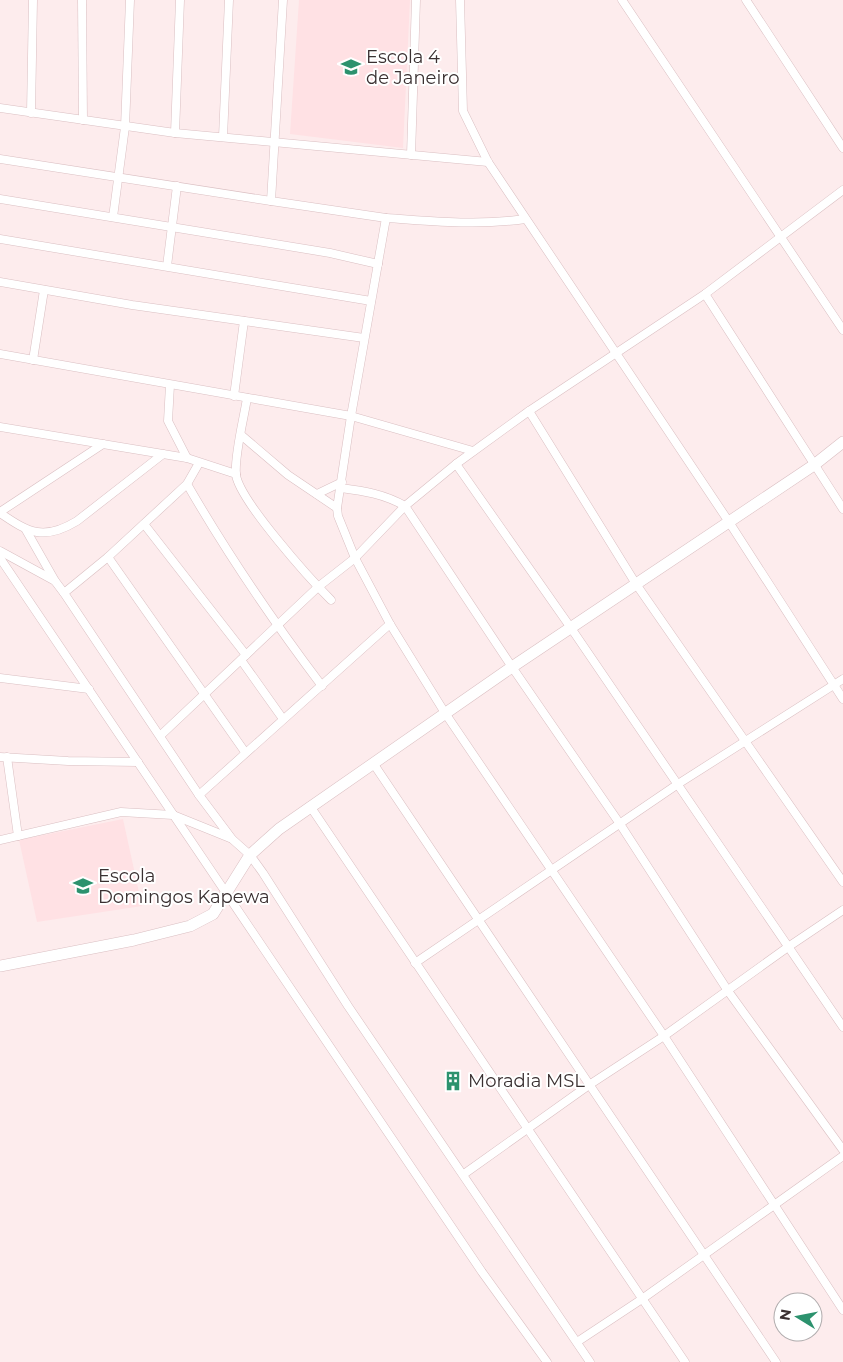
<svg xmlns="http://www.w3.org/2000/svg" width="843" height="1362" font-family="Montserrat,sans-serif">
<rect width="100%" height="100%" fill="#fdeced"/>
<g fill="#ffe1e4">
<polygon points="299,0 410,0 403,148 290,134"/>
<polygon points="123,819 142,906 37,922 19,840"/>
</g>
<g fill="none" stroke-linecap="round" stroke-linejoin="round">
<defs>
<g id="street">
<polyline points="82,0 83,120"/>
<polyline points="460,0 463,111 488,162 729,522 843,699"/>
<polyline points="622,0 843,330"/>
<polyline points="746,0 843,148"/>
<polyline points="0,108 175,133 488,162"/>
<polyline points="31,113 33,0"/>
<polyline points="175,133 180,0"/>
<polyline points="223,137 229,0"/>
<polyline points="411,155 416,0"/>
<polyline points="0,159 271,201"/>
<polyline points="0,199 330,253 378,264"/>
<polyline points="113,217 125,127 130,0"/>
<path d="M386,218C433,221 478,226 525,219"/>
<polyline points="0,239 371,301"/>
<polyline points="167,266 177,186"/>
<polyline points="0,282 132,305 364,338"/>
<polyline points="705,294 843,509"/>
<polyline points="0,354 351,416 386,218 271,201 283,0"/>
<polyline points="33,360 44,290"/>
<polyline points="170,385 168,421 187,458"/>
<polyline points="234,396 244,321"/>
<path d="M247,398C244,418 234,456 236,475C240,501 310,579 331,600"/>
<polyline points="529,411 636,584 843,882"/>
<polyline points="0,427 187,458 236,474"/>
<polyline points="241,435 288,475 337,508"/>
<polyline points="473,451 351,416 337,508 338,516 355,558 390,624 445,713 664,1036 843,1310"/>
<polyline points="456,464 571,628 843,1027"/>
<path d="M187,484C228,555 273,621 322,686"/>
<path d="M341,488C364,491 384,494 405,506L512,667L620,824L728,991L843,1150"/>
<polyline points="317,494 342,482"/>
<polyline points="0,512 103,444"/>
<path d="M0,513C29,533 44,541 77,521L163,454"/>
<polyline points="144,524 246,655"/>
<polyline points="26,530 55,581"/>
<polyline points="0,551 55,581 64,593 199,795 232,839 250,855 263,873 348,1006 590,1362"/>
<polyline points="108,557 245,752"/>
<polyline points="0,558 482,1272 547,1362"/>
<polyline points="64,593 108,557 187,484 199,463"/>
<polyline points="241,660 283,719"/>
<polyline points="0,678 89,689"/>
<polyline points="161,735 318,587 355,558 405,506 456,464 529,411 705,294 843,190"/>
<polyline points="0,757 68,761 138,762"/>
<polyline points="7,757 18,836"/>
<polyline points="373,763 776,1362"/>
<polyline points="199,795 390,624"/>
<polyline points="310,806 685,1362"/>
<polyline points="0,840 121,812 173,815 230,838"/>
<polyline points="415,963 678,784 843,679"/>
<polyline points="464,1174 589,1085 664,1036 788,947 843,910"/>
<polyline points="577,1342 642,1299 843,1156"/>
</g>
<polyline id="secondary" points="0,966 134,940 190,926 213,914 250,855 279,829 512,667 814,465 843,442"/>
</defs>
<use href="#street" stroke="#dabfc2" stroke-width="9"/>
<use href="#secondary" stroke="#dabfc2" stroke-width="12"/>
<use href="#street" stroke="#fff" stroke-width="8"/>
<use href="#secondary" stroke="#fff" stroke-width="11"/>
</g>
<defs>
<symbol id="school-bare" viewBox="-9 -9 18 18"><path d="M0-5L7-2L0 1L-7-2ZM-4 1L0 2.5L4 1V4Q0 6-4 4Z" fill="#2c926e" stroke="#fff" stroke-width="2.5" paint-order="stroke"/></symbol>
<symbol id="building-bare" viewBox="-9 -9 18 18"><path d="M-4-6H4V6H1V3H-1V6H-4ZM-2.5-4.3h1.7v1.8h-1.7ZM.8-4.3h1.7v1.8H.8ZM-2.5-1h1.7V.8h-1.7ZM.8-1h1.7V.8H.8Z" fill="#2c926e" stroke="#fff" stroke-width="2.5" paint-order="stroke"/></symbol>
</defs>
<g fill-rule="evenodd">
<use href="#school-bare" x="337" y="53" width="28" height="28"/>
<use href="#school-bare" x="69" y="872" width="28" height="28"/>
<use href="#building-bare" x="439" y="1067" width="28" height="28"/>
</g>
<g text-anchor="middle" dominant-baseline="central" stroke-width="4" stroke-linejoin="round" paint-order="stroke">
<g font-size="18" fill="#3a3031" stroke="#fff" text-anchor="start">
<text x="366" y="57">Escola 4<tspan x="366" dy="21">de Janeiro</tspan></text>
<text x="98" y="876">Escola<tspan x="98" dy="21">Domingos Kapewa</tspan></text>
<text x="468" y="1081">Moradia MSL</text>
</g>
</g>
<g transform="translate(798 1317) rotate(280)"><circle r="24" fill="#ffffff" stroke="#b0acad"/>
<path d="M0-4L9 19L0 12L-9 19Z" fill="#2c926e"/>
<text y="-8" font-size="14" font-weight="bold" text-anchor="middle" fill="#3a3031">N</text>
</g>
</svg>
